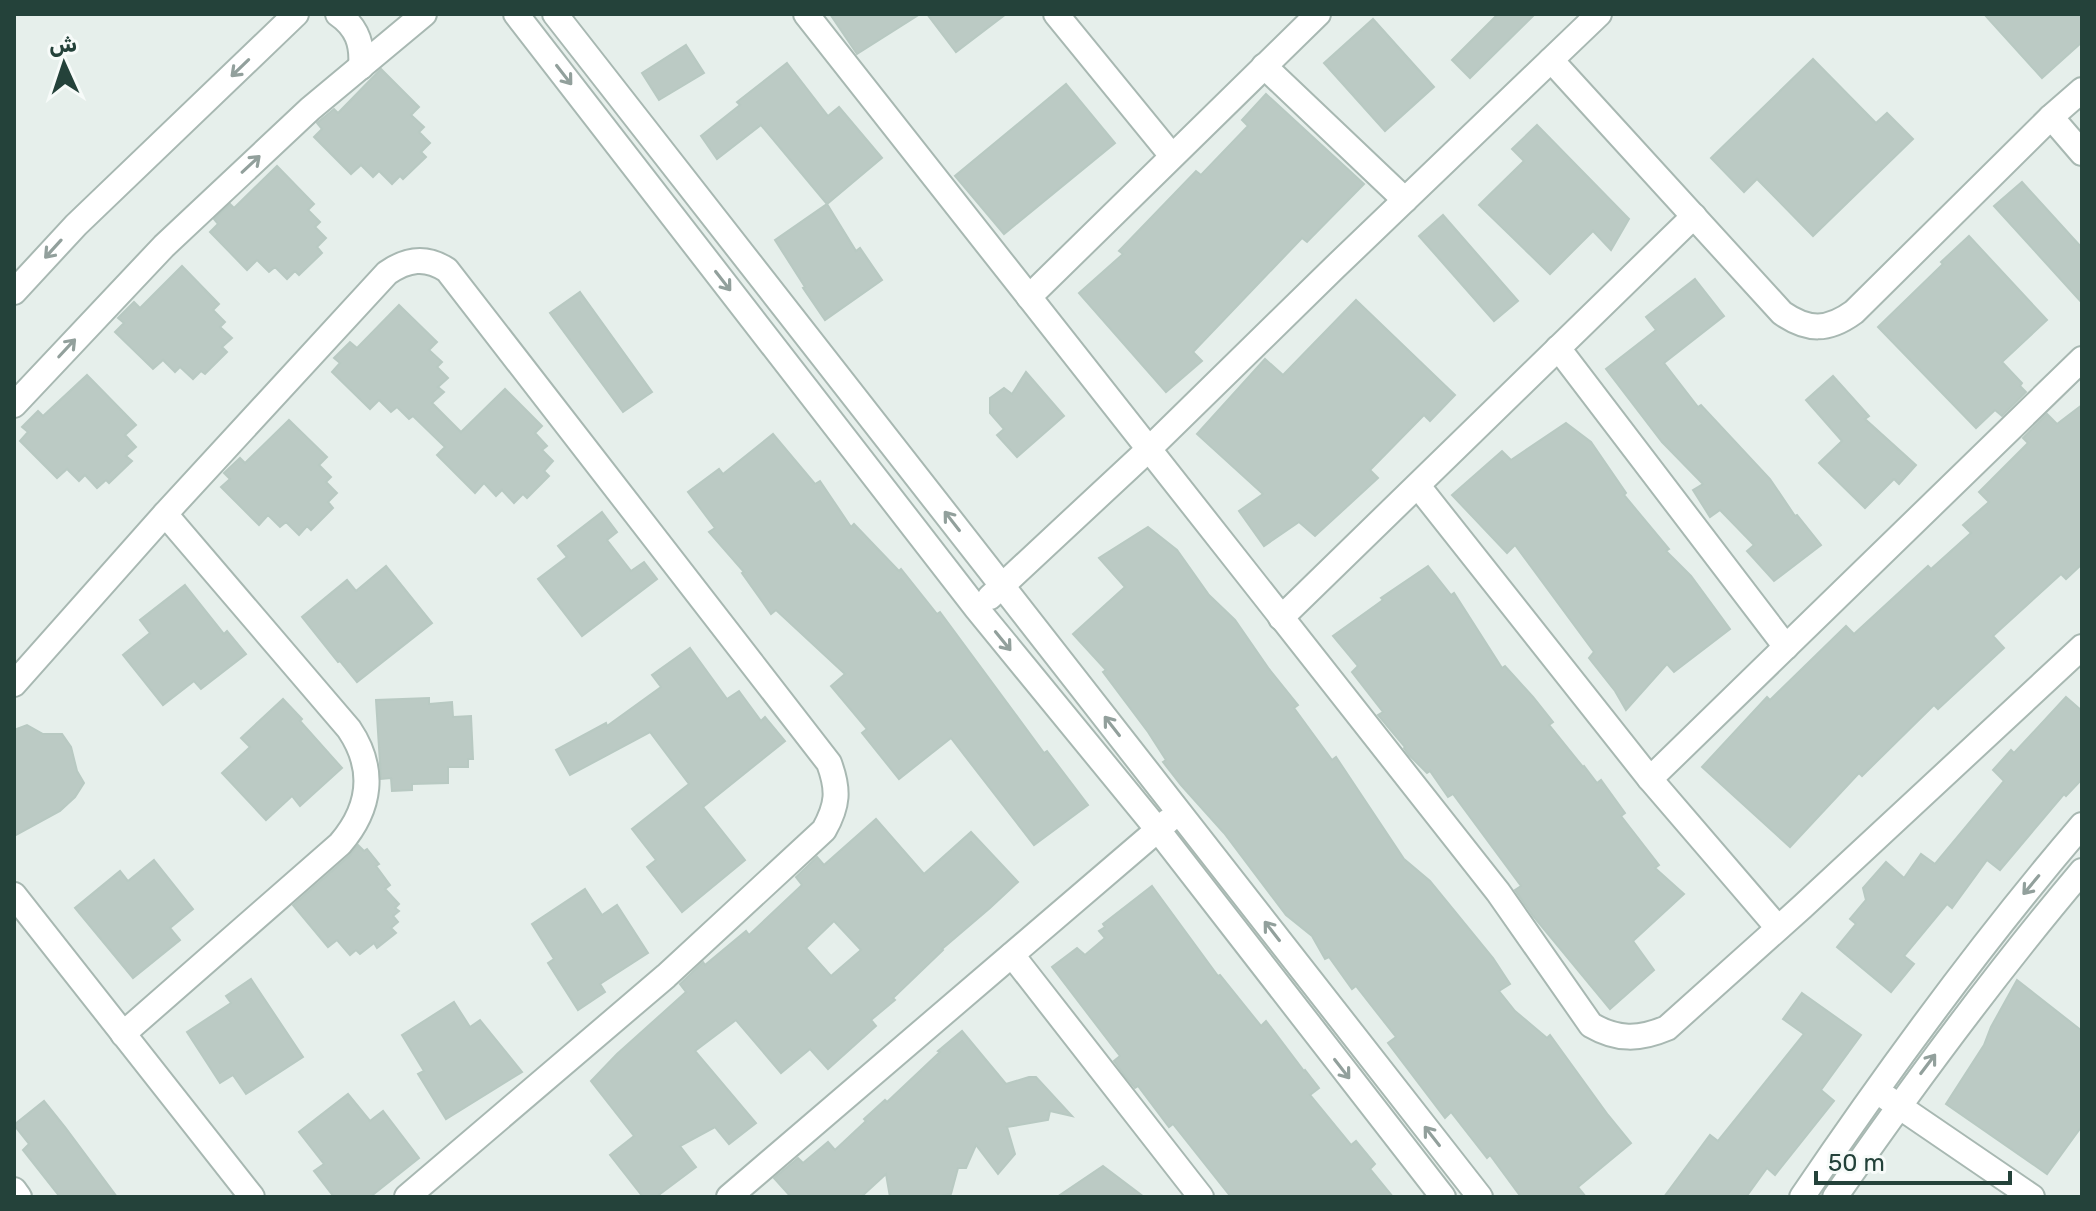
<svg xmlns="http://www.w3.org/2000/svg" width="2096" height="1211" font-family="Rubik,Cairo,sans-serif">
<rect width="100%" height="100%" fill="#e6efeb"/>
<g fill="#bbcac4" stroke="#b8c9c2" stroke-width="2" fill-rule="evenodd">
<polygon points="830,14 920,14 857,54"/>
<polygon points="927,14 1006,14 956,52"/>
<polygon points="1498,14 1535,14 1470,78 1452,60"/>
<polygon points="1984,14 2082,14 2082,42 2042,78"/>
<polygon points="1373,19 1434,87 1385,131 1324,63"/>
<polygon points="686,45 704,73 659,100 642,73"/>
<polygon points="1813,59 1876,123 1887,113 1913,139 1813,236 1757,179 1744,192 1711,158"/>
<polygon points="787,63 828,116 839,107 882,158 827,204 761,125 717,159 701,136 740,105 737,102"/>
<polygon points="381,69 419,107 411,115 424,127 419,132 430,143 421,152 426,157 403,179 400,176 392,184 379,171 373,177 361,165 351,174 314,137 322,129 317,123 334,109 338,113"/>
<polygon points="1066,84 1115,143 1004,234 955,176"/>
<polygon points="1266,94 1364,184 1307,242 1302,238 1193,352 1202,361 1166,392 1079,293 1123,254 1119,251 1196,171 1201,175 1248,126 1242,120"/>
<polygon points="1537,125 1629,219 1611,250 1593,231 1550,274 1479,205 1524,161 1512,149"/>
<polygon points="277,166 314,204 308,210 320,222 315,227 326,238 317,247 322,253 299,275 295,271 287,279 275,267 269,272 257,260 247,270 210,232 218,224 214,219 230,204 234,208"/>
<polygon points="2022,182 2082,248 2082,303 1994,206"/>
<polygon points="827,204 856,251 860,248 882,280 825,320 803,288 805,287 775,240"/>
<polygon points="1443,215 1518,301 1494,321 1419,236"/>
<polygon points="1969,236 2047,320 2002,362 2022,383 2020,386 2026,392 2002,416 1995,410 1976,428 1878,327 1943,264 1941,262"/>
<polygon points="182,266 219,304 213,310 225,322 220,327 232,338 222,347 227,352 205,374 201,371 193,379 180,367 175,372 163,360 153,369 115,332 124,323 118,318 134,302 140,308"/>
<polygon points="1695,279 1724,316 1664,363 1698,407 1701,405 1770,479 1795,516 1797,515 1821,545 1774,581 1747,551 1754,545 1720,510 1710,517 1693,490 1703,484 1662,442 1606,369 1656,330 1646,317"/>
<polygon points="580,292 652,392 623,412 550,313"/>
<polygon points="1356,300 1455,395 1430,421 1424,415 1370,470 1378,478 1315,536 1299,522 1264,546 1239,511 1263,494 1197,434 1265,359 1283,375"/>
<polygon points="399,305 437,342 429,350 442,362 437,367 448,378 438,387 444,392 432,403 461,432 505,389 542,426 535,433 547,446 542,450 553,461 544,471 549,476 527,498 523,494 514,503 502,490 496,496 484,483 475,493 437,455 445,447 413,416 409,419 397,407 391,412 379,400 370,409 332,372 340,363 334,358 350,342 357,348"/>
<polygon points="1026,372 1064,416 1017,457 997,435 1004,429 990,413 990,398 1004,388 1012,394"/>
<polygon points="87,375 136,425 125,435 136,447 126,456 132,461 109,483 106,480 97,488 85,475 79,481 67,469 57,478 20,441 28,432 22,427 38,411 43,416"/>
<polygon points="1833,376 1869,416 1865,419 1916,465 1899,484 1894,479 1865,508 1819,463 1842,441 1806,400"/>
<polygon points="2082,405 2082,564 2066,579 2061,574 1993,636 2004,648 1938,709 1934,705 1862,776 1859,773 1790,847 1702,767 1767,697 1770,700 1846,626 1854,634 1928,566 1931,569 1971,533 1963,525 1989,502 1979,492 2028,443 2023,438 2047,414 2057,424"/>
<polygon points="289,420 327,457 319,465 331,477 326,482 337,493 328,502 333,508 311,530 307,526 299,535 286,522 280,527 268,515 259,525 221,487 230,479 224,473 240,458 245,463"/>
<polygon points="1566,423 1591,442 1626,493 1624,495 1669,549 1666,551 1691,576 1730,629 1674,672 1667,664 1626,710 1615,691 1589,658 1594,652 1515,545 1507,553 1452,495 1502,451 1511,460"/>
<polygon points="773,434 815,484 820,481 851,527 854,524 899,571 901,569 937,614 940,612 1044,753 1047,751 1088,805 1034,845 951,738 899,779 862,733 867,729 831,686 845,674 776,610 771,614 742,573 744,572 709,532 715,528 688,492 719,469 723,474"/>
<polygon points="602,512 617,532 607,540 631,571 644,562 657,579 582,636 538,579 567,557 558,546"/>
<polygon points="1148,527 1177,550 1209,595 1235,620 1269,669 1298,705 1294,708 1332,760 1336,757 1404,859 1430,881 1493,958 1510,984 1499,991 1515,1011 1547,1038 1550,1035 1608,1115 1631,1143 1578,1187 1586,1197 1521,1197 1490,1155 1487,1158 1451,1112 1445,1118 1388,1043 1396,1037 1356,986 1352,989 1329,957 1325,959 1312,936 1286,915 1224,833 1181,785 1163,762 1166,760 1148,732 1103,672 1106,670 1073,634 1125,587 1099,558"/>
<polygon points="386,566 432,623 357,682 340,661 338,662 302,617 347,580 356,591"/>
<polygon points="1428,566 1451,595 1454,593 1502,668 1505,666 1533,697 1553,722 1549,725 1583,767 1584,766 1597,783 1601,780 1625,813 1621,816 1659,865 1655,868 1684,894 1633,941 1654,970 1610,1009 1533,916 1515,890 1521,886 1453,794 1448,797 1430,771 1427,773 1409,755 1404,748 1405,747 1378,715 1383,712 1352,672 1358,666 1333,636 1383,600 1381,598"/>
<polygon points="185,585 224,634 227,631 246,654 201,689 194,681 163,705 123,655 150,633 140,620"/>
<polygon points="690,648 727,699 739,691 761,721 765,717 785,741 703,807 745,860 682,912 647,867 656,860 632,829 689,784 650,732 570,775 556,750 606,723 607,726 661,687 652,675"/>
<polygon points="2066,697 2082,711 2082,779 2066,796 2064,794 2000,870 1987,860 1952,908 1947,904 1904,956 1914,964 1891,992 1837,947 1856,924 1850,919 1866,900 1863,888 1886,862 1904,878 1921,854 1935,864 2004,781 1993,770 2011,750 2014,753"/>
<polygon points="429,698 429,704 452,702 453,717 471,716 473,759 468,759 468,767 448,767 448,783 412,784 412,790 392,791 391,778 381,779 376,700"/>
<polygon points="283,699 302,719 300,721 342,768 300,806 292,796 266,820 222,773 250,747 241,738"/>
<polygon points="27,725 43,734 62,734 71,747 77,771 84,783 75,797 60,811 14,836 14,730"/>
<path d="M876,819L924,874L971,832L1018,882L990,908L942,949L943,950L893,998L895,1000L871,1020L876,1026L828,1069L810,1049L781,1073L736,1020L695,1051L756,1123L729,1144L715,1127L680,1146L696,1167L656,1197H643L610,1155L634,1136L591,1081L617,1054L686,992L680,984L703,962L705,965L746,931L749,935L802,885L796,877L817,857L824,865ZM834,921L861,950L831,976L806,948Z"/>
<polygon points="358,845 364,851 367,849 379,864 376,866 390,885 385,889 399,904 395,908 399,911 393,916 398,922 391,928 396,933 377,948 374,943 360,954 356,950 350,955 337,940 328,947 293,905 350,855"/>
<polygon points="154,860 193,909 170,928 180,940 133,978 75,908 120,871 128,881"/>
<polygon points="1152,886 1218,976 1220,975 1261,1026 1266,1021 1304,1071 1305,1070 1319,1088 1310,1095 1351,1145 1356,1141 1375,1164 1370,1169 1393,1197 1231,1197 1173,1124 1169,1127 1138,1086 1135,1088 1125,1076 1114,1061 1120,1056 1052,967 1077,948 1085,955 1105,938 1099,931 1105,927 1103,924"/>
<polygon points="585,889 602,915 617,905 648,953 600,984 605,992 578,1010 548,963 554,959 532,924"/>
<polygon points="251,979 303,1057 246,1094 233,1075 220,1083 187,1032 231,1003 226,996"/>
<polygon points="2017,980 2082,1031 2082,1126 2047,1174 1946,1104 1984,1045 1991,1027"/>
<polygon points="1802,993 1861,1035 1821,1090 1834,1101 1775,1175 1767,1168 1746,1197 1664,1197 1710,1135 1718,1141 1804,1034 1783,1019"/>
<polygon points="454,1002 470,1027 480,1020 522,1072 446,1119 418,1074 424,1071 402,1035"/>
<polygon points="962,1031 1006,1084 1029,1077 1036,1077 1072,1116 1050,1111 1048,1120 1007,1127 1015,1154 998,1174 976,1145 966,1168 958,1168 951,1194 937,1197 890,1197 886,1174 861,1197 791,1197 774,1178 798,1158 803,1163 828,1142 835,1150 866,1121 864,1119 885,1100 887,1102 940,1052 938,1051"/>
<polygon points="348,1094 370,1121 383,1111 419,1158 370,1197 334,1197 314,1171 324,1164 299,1132"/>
<polygon points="44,1101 65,1127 117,1197 60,1197 23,1150 29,1144 14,1125"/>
<polygon points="1103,1166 1144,1197 1057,1197"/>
</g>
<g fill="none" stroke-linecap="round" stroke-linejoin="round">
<defs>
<g id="minor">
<polyline points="516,14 977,609 1158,830 1443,1197"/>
<polyline points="555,14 1480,1197"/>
<path d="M806,14L1498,892L1591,1025C1617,1040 1639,1040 1667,1028L1802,907L2082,647"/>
<polyline points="1056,14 1172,156"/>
<path d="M1551,60L1782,313C1808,331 1828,331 1854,312L2051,117L2082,90"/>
<polyline points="1264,66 1405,200"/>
<polyline points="2051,117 2082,153"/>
<polyline points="1029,297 1318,14"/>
<polyline points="1558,348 1786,647"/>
<polyline points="1418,486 1650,779 1778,928"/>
<polyline points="990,597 1149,449 1334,268 1599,14"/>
<polyline points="1281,618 1694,216"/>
<path d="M14,684L165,514L387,273C407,259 426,256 447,270L829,763C839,790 838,805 824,830L666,976L407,1197"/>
<polyline points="1650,779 2082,359"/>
<polyline points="14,895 252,1197"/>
<polyline points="1012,955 1201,1197"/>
<path d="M123,1034L340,844C371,808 376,769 349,729L165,514"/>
<polyline points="1887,1098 2032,1197"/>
<polyline points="14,1190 19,1197"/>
<polyline points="729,1197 1168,821"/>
<path d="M1802,1197C1889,1069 1981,943 2082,825"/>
<path d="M1835,1197C1913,1085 1994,975 2082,871"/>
</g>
<g id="tertiary">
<path d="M338,14C357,27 363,44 361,67"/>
<polyline points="14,292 76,225 296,14"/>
<polyline points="14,405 164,246 310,109 424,14"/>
</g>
</defs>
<use href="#minor" stroke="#a8b8b2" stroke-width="28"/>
<use href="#tertiary" stroke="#a8b8b2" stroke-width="28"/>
<use href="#minor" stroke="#fff" stroke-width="24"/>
<use href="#tertiary" stroke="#fff" stroke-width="24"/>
</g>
<defs><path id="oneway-shaft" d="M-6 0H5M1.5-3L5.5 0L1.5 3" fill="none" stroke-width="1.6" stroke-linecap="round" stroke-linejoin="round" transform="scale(2)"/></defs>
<g stroke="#92a09c">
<use href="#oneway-shaft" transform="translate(240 68) rotate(136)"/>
<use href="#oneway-shaft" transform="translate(564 75) rotate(52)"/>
<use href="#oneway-shaft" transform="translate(251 164) rotate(-43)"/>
<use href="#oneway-shaft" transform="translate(53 249) rotate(132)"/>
<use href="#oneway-shaft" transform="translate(723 281) rotate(52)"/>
<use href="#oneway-shaft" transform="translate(67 348) rotate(-47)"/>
<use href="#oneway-shaft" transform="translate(952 521) rotate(-128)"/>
<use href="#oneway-shaft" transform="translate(1003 641) rotate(51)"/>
<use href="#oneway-shaft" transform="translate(1112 726) rotate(-128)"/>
<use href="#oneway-shaft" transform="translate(2031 885) rotate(130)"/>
<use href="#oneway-shaft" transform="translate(1272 931) rotate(-128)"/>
<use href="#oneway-shaft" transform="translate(1928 1064) rotate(-53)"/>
<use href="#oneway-shaft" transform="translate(1342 1069) rotate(52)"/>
<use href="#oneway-shaft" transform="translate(1432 1136) rotate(-128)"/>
</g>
<rect width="2096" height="1211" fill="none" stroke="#24423a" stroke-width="32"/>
<g transform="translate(64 64) rotate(357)" stroke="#f7fbf9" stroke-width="6" paint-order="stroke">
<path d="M0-6L14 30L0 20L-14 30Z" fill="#24423a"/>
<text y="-12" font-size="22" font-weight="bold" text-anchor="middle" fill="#24423a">ش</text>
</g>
<path d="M1816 1171v12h194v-12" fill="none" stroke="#24423a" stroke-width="4"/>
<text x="1828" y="1171" font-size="24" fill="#24423a" stroke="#f7fbf9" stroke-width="6" paint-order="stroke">50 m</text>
</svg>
